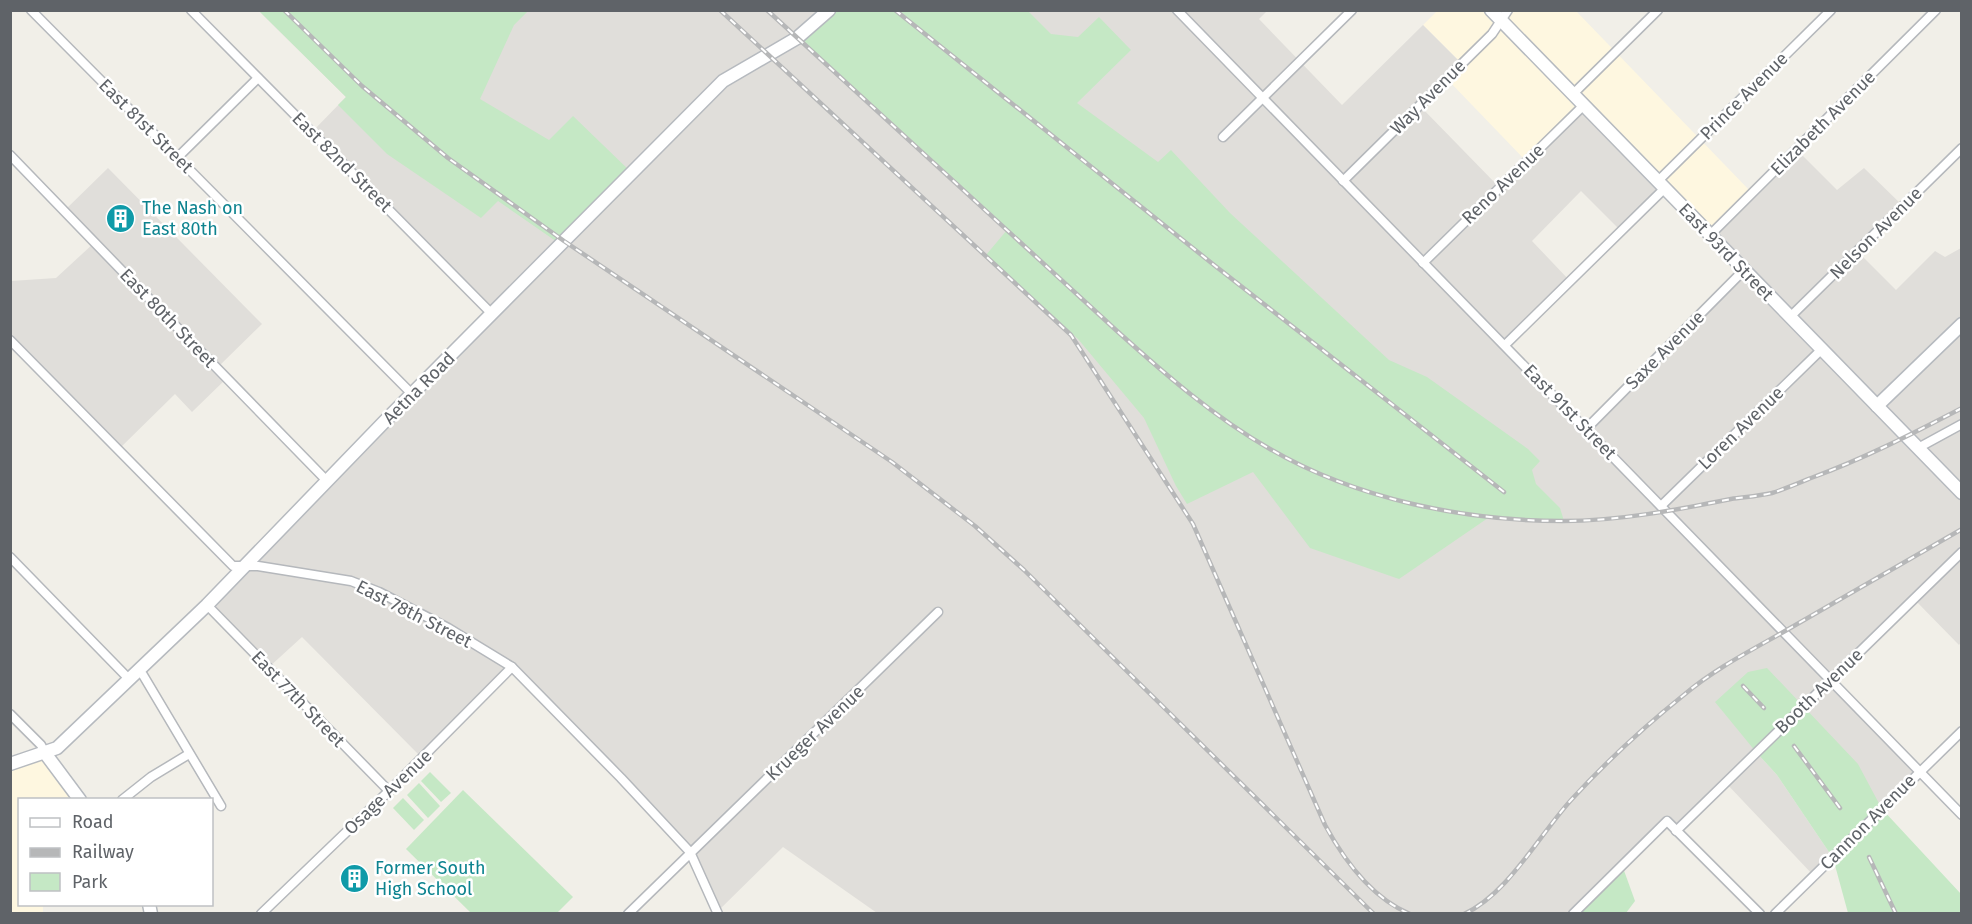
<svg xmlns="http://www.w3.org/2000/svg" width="1972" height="924" font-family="'Fira Sans',sans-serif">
<rect width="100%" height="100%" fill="#f1efe8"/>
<g fill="#fef7e0">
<polygon points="1437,11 1576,11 1752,193 1710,235 1584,105 1526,161 1447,79 1462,64 1423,25"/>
<polygon points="45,753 80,799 20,800 20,904 45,905 43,906 43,913 11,914 11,764"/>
</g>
<g fill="#e0deda">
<polygon points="259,11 1267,11 1259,19 1342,105 1423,25 1462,64 1420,106 1499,187 1584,105 1665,188 1621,231 1581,191 1532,241 1570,281 1505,346 1586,429 1744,270 1710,235 1796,149 1837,190 1864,168 1903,206 1857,251 1896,290 1935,251 1945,257 1961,248 1961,642 1959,645 1914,599 1830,680 1920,771 1882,809 1756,752 1777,775 1833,858 1814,876 1725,782 1676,831 1667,821 1573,913 877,913 783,847 717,912 690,852 512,667 422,758 302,637 268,668 207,605 492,314 312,132 346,97"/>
<polygon points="108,168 262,324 217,368 227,378 192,412 175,394 118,450 11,340 11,281 56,278 94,243 64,211"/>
</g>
<g fill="#c5e8c5">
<polygon points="259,11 528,11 514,25 480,99 549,140 573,116 631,172 560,244 498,201 481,218 387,154 338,105 346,97"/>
<polygon points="829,11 1028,11 1051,34 1078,37 1099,17 1131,50 1077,103 1158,162 1171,150 1230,213 1389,360 1427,377 1528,449 1540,461 1532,470 1536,484 1560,508 1564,521 1488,518 1399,579 1310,548 1253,472 1187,504 1176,486 1144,418 1078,339 986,255 1007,230 797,38"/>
<polygon points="1767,668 1858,764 1882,809 1961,894 1961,913 1848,913 1833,858 1777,775 1756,752 1715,702 1748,672"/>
<polygon points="430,772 451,793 441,802 421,781"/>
<polygon points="419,783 440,806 428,818 407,795"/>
<polygon points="463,790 573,897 557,913 471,913 406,849"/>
<polygon points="403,798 424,820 414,830 393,808"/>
<polygon points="1622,865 1635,901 1626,913 1573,914"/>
</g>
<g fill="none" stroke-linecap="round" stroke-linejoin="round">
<defs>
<g id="street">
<polyline points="31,10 412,394"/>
<polyline points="191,10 492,314"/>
<polyline points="1177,10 1962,815"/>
<polyline points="1573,94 1658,10"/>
<polyline points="1223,137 1352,10"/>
<polyline points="10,155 128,277 327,481"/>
<polyline points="177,158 258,78"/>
<polyline points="1343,181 1492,34 1508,10"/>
<polyline points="1658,181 1831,10"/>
<polyline points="1710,235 1936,10"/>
<polyline points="1423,263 1584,105"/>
<polyline points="1790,317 1962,148"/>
<polyline points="10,340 233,566 258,566 351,581 379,592 448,628 512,667 621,778 690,852 718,914"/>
<polyline points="1505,345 1665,188"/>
<polyline points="1586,429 1744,270"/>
<polyline points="1918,448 1962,424"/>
<polyline points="1661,506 1822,349"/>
<polyline points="10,557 129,679"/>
<polyline points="207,605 389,791"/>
<polyline points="138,670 143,675 221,806"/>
<polyline points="10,714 41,745 45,753"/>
<polyline points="122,800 151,777 189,754"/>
<polyline points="1676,831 1962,552"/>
<polyline points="261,914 389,791 512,667"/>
<polyline points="628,914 938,612"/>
<polyline points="1573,914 1667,821 1760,914"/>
<polyline points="1775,914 1962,731"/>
</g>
<g id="secondary">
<polyline points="1491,10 1962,493"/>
<polyline points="1877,406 1962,324"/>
<polyline points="45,753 80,800"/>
<polyline points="10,764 57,748 207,605 385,421 723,81 797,38 829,10"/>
<polyline points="149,904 151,914"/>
</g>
</defs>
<use href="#street" stroke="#b5b8bc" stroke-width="11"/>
<use href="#secondary" stroke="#b6babf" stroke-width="15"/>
<use href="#street" stroke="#fff" stroke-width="8"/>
<use href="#secondary" stroke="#fff" stroke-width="12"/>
<defs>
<g id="rail">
<polyline points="284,10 362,86 448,158 564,241 892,462 975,526 1024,570 1374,914"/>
<path d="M720,10L1071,335L1193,524L1325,825C1344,860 1372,898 1410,914"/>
<path d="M767,10L1117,331C1166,375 1214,417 1270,449C1356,499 1464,521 1563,521C1619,521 1676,510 1731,499C1745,497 1759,496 1772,493C1785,489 1799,483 1811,478C1863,459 1912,434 1962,408"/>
<polyline points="895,10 1214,265 1504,492"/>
<polyline points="1743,686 1764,708"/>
<polyline points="1794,746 1840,808"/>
<polyline points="1869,857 1896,914"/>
<path d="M1464,914C1508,894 1539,835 1572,799C1606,762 1645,726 1685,694C1717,667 1756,648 1792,627C1849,594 1905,562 1962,529"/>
</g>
</defs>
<use href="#rail" stroke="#b6b7b8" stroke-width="4.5"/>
<use href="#rail" stroke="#fff" stroke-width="2" stroke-dasharray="7" stroke-linecap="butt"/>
</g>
<defs>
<symbol id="building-disc" viewBox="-11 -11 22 22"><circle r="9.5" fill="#0f9aa8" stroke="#fff"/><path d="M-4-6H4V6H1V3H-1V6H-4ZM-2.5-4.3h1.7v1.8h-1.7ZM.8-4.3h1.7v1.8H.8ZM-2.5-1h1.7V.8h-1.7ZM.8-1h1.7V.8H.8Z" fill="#fff"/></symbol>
</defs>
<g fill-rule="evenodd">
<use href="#building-disc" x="104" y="202" width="33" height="33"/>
<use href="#building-disc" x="338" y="862" width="33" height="33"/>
</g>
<g text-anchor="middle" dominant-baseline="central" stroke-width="5" stroke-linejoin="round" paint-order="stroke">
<g font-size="18" fill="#5f6368" stroke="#fff">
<text transform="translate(1744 96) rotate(-45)">Prince Avenue</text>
<text transform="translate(1428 97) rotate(-45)">Way Avenue</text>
<text transform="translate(1823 123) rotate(-45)">Elizabeth Avenue</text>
<text transform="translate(146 126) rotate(45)">East 81st Street</text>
<text transform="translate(342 162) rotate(45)">East 82nd Street</text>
<text transform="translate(1503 184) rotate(-44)">Reno Avenue</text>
<text transform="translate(1876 233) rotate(-45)">Nelson Avenue</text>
<text transform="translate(1726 252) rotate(46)">East 93rd Street</text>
<text transform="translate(168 318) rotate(46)">East 80th Street</text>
<text transform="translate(1665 350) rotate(-45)">Saxe Avenue</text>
<text transform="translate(419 388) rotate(-45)">Aetna Road</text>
<text transform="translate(1570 412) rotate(46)">East 91st Street</text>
<text transform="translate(1741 428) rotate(-44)">Loren Avenue</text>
<text transform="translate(414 614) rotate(27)">East 78th Street</text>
<text transform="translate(1819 691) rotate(-44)">Booth Avenue</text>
<text transform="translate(298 699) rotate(46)">East 77th Street</text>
<text transform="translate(815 733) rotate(-44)">Krueger Avenue</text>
<text transform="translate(388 792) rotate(-44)">Osage Avenue</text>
<text transform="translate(1868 822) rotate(-45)">Cannon Avenue</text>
</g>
<g font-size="18" fill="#0d838f" stroke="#fff" text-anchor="start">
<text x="142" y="208">The Nash on<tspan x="142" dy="21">East 80th</tspan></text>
<text x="375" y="868">Former South<tspan x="375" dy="21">High School</tspan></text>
</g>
</g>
<rect width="1972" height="924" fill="none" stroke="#5f6368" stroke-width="24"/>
<rect x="18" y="798" width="195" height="108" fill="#ffffff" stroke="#bfc1c3" stroke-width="1.5"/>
<rect x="30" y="818" width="30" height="9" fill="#ffffff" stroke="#bfc1c3" stroke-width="1.5"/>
<text x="72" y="828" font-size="18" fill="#5f6368">Road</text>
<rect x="30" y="848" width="30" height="9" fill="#b6b7b8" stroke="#bfc1c3" stroke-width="1.5"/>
<text x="72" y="858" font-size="18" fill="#5f6368">Railway</text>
<rect x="30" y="873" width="30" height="18" fill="#c5e8c5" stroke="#bfc1c3" stroke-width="1.5"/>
<text x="72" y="888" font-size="18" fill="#5f6368">Park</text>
</svg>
